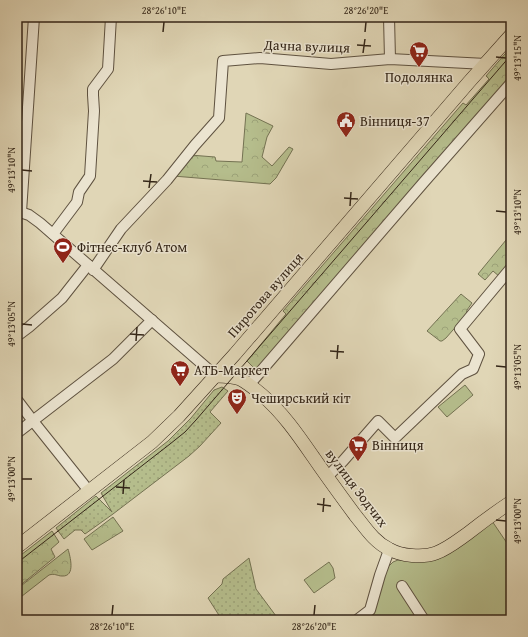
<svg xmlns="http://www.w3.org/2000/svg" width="528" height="637" font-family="'Gentium Book Plus',serif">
<defs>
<pattern id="grass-dots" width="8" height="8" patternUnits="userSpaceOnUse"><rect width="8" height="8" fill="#b5bd8c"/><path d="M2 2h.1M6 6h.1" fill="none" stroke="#9ca278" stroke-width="1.8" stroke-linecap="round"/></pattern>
<pattern id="forest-crowns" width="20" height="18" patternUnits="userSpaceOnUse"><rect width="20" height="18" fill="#b5bd8c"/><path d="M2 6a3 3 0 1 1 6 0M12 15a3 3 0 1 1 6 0" fill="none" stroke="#9ca278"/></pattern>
</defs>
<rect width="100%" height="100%" fill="#e0d6b6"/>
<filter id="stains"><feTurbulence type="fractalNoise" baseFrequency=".005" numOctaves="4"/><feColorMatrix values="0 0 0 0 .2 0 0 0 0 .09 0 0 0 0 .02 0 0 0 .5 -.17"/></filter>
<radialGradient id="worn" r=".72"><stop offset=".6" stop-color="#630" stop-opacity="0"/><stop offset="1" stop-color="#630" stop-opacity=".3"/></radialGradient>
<g fill="url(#grass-dots)" stroke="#747252">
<polygon points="222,387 228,391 210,412 221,423 200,446 189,456 113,514 85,534 81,530 75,530 64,539 56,528 96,496 112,512 101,493 168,441 191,418 214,390"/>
<polygon points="249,558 256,589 279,620 222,620 208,598 222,584 223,579"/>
</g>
<g fill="url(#forest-crowns)" stroke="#747252">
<polygon points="511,47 511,77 256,370 247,361 286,314 283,311 463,103 466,105 489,79 486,76"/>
<polygon points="246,113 273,126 267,137 262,157 272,166 289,147 293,149 276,178 270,184 173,176 190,155 215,157 216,161 242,162"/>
<polygon points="511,234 511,258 508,261 511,264 500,277 493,271 485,280 478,274"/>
<polygon points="461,294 472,303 467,310 466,315 446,338 442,341 440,341 427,331"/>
<polygon points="113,517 123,531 92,550 84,539"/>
<polygon points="52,531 59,542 51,549 55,557 17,588 17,558"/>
<path d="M68,549C70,556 76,577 62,576C57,576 55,573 49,575L17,600V589Z"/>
</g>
<g fill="#b5bd8c" stroke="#747252">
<polygon points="465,385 473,395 447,417 438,407"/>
<polygon points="492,521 511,549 511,620 357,620 370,610 388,567 393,562 398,560 437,557"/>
<polygon points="329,562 333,568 335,578 314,593 304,580"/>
</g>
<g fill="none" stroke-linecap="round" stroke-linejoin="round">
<polyline stroke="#6e7f6f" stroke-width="2" points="17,239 19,238"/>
<defs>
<g id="minor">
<polyline points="389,17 390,59"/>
<polyline points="17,211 29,215 40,223 216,376"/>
<polyline points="21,212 34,17"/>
<polyline points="53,234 77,202 79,192 90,176 94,111 93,95 93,89 108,69 111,17"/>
<polyline points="93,270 121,229 167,180 195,145 219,118 223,61 260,58 331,64 390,59 486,64"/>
<polyline points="17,336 29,327 62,298 88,265"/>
<polyline points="249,385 424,182 511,83"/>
<polyline points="17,400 33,421 89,491"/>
<polyline points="17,433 113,359 152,320"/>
<polyline points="327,477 343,461 378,421 395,438 462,374 473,369 479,354 460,329 511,268"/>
<polyline points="402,586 424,620"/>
<polyline points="357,620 370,610 380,575 389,550"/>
</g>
<g id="major">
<path d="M216,376C224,376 232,376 240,379C248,383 255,389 262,395C283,413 298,435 314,458C327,477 341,496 355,515C365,527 374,542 389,549C401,556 423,558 436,553C447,549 457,541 467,534C481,523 496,512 511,502"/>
<polyline points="17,547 152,442 179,416 235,354 469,82 511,35"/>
</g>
</defs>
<use href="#minor" stroke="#5f5240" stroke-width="12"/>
<use href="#major" stroke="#342618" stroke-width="14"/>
<use href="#minor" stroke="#ebe4d0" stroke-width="10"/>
<use href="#major" stroke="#e0d6b6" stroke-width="13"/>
<polyline stroke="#342618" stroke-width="1" points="17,563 170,444 185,432 196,420 511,55"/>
</g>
<path fill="none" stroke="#342618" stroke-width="1.5" d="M163,32L164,22M365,32L366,22M357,45L371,46M363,53L365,39M496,57L506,58M22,170L32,171M143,181L157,182M149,188L151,174M344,198L358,199M350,206L351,192M496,211L506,212M22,324L32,325M130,334L144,335M136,341L137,327M330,351L344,352M337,359L338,345M496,366L506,367M22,479H32M116,487L130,488M123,494L124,480M317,504L331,506M323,512L324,498M496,520L506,521M112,615L113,605M314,615L315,605"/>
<defs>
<symbol id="supermarket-pin" viewBox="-11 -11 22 30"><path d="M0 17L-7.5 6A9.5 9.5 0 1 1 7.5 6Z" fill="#8f2418" stroke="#ebe4d0"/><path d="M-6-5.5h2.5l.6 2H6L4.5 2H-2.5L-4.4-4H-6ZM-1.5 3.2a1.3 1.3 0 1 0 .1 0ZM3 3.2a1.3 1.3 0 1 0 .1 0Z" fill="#fff"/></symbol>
<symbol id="civic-pin" viewBox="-11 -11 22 30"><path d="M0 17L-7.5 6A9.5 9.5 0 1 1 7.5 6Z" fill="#8f2418" stroke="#ebe4d0"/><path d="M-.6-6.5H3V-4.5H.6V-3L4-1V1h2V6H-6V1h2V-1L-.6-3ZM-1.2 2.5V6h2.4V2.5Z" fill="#fff"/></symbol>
<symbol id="stadium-pin" viewBox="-11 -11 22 30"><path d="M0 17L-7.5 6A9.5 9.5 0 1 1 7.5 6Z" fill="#8f2418" stroke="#ebe4d0"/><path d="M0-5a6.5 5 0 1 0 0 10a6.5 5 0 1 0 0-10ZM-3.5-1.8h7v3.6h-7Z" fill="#fff"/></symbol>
<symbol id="theatre-pin" viewBox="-11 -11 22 30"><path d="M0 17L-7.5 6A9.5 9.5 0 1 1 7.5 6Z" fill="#8f2418" stroke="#ebe4d0"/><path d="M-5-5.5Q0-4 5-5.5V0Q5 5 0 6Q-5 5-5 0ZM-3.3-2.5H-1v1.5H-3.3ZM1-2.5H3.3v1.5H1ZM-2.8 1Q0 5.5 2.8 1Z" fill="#fff"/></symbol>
</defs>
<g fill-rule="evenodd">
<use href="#supermarket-pin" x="408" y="40" width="22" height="30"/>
<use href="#civic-pin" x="335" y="110" width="22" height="30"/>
<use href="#stadium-pin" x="52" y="236" width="22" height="30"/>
<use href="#supermarket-pin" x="169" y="359" width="22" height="30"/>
<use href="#theatre-pin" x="226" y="387" width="22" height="30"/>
<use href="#supermarket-pin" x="347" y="434" width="22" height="30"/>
</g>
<g text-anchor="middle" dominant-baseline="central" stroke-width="3" stroke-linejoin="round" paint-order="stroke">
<g font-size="14" fill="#342618" stroke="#ebe4d0">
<text transform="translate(307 46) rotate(2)">Дачна вулиця</text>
<text transform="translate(265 295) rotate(-49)">Пирогова вулиця</text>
<text transform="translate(357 488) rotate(53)">вулиця Зодчих</text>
</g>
<g font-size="14" fill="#342618" stroke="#ebe4d0" text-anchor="start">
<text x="419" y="77" text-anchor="middle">Подолянка</text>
<text x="360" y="121">Вінниця-37</text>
<text x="77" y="247">Фітнес-клуб Атом</text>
<text x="194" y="370">АТБ-Маркет</text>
<text x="251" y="398">Чеширський кіт</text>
<text x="372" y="445">Вінниця</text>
</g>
</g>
<rect width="528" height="637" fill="none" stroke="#e0d6b6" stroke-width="44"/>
<rect x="22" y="22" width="484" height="593" fill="none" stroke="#342618" stroke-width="1.5"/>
<g font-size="10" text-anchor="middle" fill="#342618">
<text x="164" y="14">28°26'10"E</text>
<text x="366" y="14">28°26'20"E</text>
<text transform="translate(517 58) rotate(-90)" y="4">49°13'15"N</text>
<text transform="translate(11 170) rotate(-90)" y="4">49°13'10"N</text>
<text transform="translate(517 212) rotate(-90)" y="4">49°13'10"N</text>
<text transform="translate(11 324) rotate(-90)" y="4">49°13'05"N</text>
<text transform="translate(517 367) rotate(-90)" y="4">49°13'05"N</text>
<text transform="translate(11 479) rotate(-90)" y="4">49°13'00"N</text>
<text transform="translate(517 521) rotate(-90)" y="4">49°13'00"N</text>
<text x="112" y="630">28°26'10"E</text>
<text x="314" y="630">28°26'20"E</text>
</g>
<rect width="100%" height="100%" filter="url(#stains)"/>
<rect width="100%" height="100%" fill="url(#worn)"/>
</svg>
